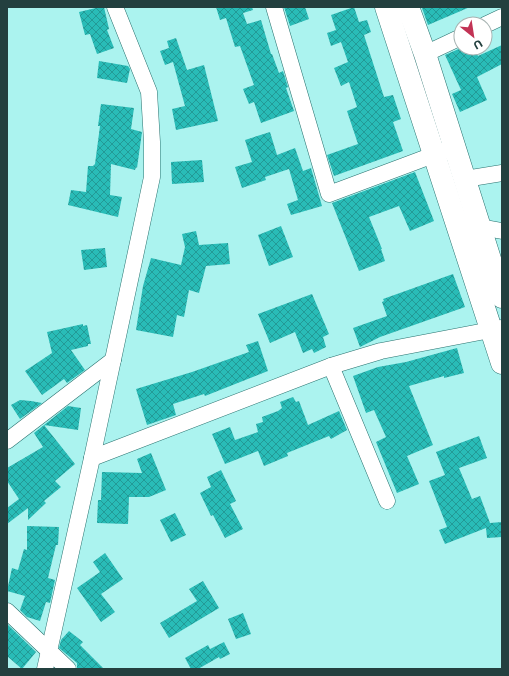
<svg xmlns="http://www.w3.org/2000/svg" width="509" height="676" font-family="Montserrat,sans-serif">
<defs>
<pattern id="building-cross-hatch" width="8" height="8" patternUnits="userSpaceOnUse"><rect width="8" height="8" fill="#29bcb7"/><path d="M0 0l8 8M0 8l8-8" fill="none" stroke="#239a96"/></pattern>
</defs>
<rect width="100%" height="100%" fill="#abf3ef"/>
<g fill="url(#building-cross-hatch)">
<polygon points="100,7 104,7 109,29 107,30 114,48 97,54 90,34 85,35 79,12"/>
<polygon points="216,7 252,7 253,10 243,13 247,24 261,20 271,54 272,54 279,73 283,71 288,87 286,88 294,111 261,123 254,102 249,104 243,89 254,85 240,46 235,47 226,18 220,20"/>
<polygon points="284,7 305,7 309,19 290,26"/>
<polygon points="354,7 359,22 367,20 371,32 364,35 384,97 393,95 401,119 393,122 403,151 334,176 327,155 358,144 347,111 357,107 349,82 341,86 334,68 348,62 341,42 331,46 327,33 336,30 331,15"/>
<polygon points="425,7 470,7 428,25 422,8"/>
<polygon points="176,38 187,70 204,65 218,121 176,130 172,109 185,106 173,62 165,65 160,51 169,48 167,41"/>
<polygon points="502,45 502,64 477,77 487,100 460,112 452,94 461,90 445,55 461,48 474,48 478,56"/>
<polygon points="99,61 128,66 130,69 127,83 97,78"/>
<polygon points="101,104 134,108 131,129 142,132 137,168 136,167 135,170 111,164 110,195 122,197 118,217 68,205 71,190 86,192 88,166 93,166 95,164 100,126 98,126"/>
<polygon points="270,132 277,155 295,148 303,171 311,168 322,206 291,215 287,204 298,200 289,169 265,177 266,180 242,188 235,167 252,162 245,140"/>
<polygon points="202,160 204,182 172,184 171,162"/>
<polygon points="415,172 434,221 410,231 399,206 369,217 382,249 381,249 385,261 359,271 332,203"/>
<polygon points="281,226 293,257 269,266 258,235"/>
<polygon points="196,231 199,245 228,243 230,264 206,266 199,293 189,290 184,317 177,315 173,337 136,330 143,286 151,258 181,265 185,247 182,234"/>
<polygon points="105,248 107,267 84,270 81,250"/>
<polygon points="453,274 465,307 380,337 360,347 353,328 387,316 382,302 384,301 383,299"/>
<polygon points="312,294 329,334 323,337 326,347 314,353 312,349 303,353 295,332 270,343 258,314"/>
<polygon points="83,324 83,326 87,325 91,344 88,344 88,346 71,350 85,370 67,383 64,379 42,395 25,371 52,353 47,332"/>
<polygon points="258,341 268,371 205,396 204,394 173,404 176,415 147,425 136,389 192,372 249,352 246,345"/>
<polygon points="457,348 464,373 444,378 444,376 409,386 433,445 407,456 419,484 397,493 376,442 386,437 374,410 366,413 353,376 378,367 406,362"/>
<polygon points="293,397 296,402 299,401 308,425 339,411 347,430 331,439 329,436 287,453 288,456 264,466 258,451 225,464 212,434 230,427 235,440 258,432 256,424 263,422 262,417 278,411 282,408 280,402"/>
<polygon points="20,400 31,401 42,403 20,419 11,405"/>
<polygon points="68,406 81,408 78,430 44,425 75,464 55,481 61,487 44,501 46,503 28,520 28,508 7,524 7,508 19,499 7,481 7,468 43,447 34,433"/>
<polygon points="479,436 487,458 459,468 472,499 480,496 490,523 502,522 502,537 487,538 486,528 445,544 439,530 447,527 429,481 445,475 436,452"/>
<polygon points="151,453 166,490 149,497 129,497 128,524 97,523 98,500 101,500 102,472 142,473 137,459"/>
<polygon points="221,470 236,501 230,504 243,529 225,538 213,515 211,516 200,493 211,487 207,477"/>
<polygon points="175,513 186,535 171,542 160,520"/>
<polygon points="27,526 59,527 58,545 56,545 48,578 55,580 50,603 46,602 40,621 27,617 20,610 25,596 7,591 12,568 18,570 24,549 27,550"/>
<polygon points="105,553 123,579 101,594 115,612 101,622 77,588 100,572 93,562"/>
<polygon points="203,581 219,608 169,638 160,623 197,601 189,589"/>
<polygon points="243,613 251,634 236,639 228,619"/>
<polygon points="7,624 36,652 22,669 7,656"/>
<polygon points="69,631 83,642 80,645 104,669 77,669 77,663 59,648 61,640"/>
<polygon points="224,642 230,654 220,659 219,657 198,669 191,669 185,658 208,645 210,649"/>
</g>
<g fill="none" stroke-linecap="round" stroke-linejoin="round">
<defs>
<g id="minor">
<polyline points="274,7 329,194 444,151"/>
<polyline points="485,25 502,17"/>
<polyline points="425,54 461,37"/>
<polyline points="465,179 502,173"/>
<polyline points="480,227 502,231"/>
<polyline points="331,366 387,501"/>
<polyline points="7,441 113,360"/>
<polyline points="92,458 331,366 381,351 501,328"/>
<polyline points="7,611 68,669"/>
<polyline points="45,669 92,458 152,177 152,142 149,92 115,7"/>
</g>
<g id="highway">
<polyline points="386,7 502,363"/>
<polyline points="408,7 425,54 502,297"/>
</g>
</defs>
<use href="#minor" stroke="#29726f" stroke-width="17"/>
<use href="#highway" stroke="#29726f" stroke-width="23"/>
<use href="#minor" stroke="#fff" stroke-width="16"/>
<use href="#highway" stroke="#fff" stroke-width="22"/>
</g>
<rect width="509" height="676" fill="none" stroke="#23403f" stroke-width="16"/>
<g transform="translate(473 36) rotate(150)"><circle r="19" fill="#ffffff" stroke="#a7b3b2"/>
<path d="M0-3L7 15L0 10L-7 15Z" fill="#c23355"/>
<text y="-6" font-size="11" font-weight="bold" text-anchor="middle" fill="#23403f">U</text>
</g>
</svg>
